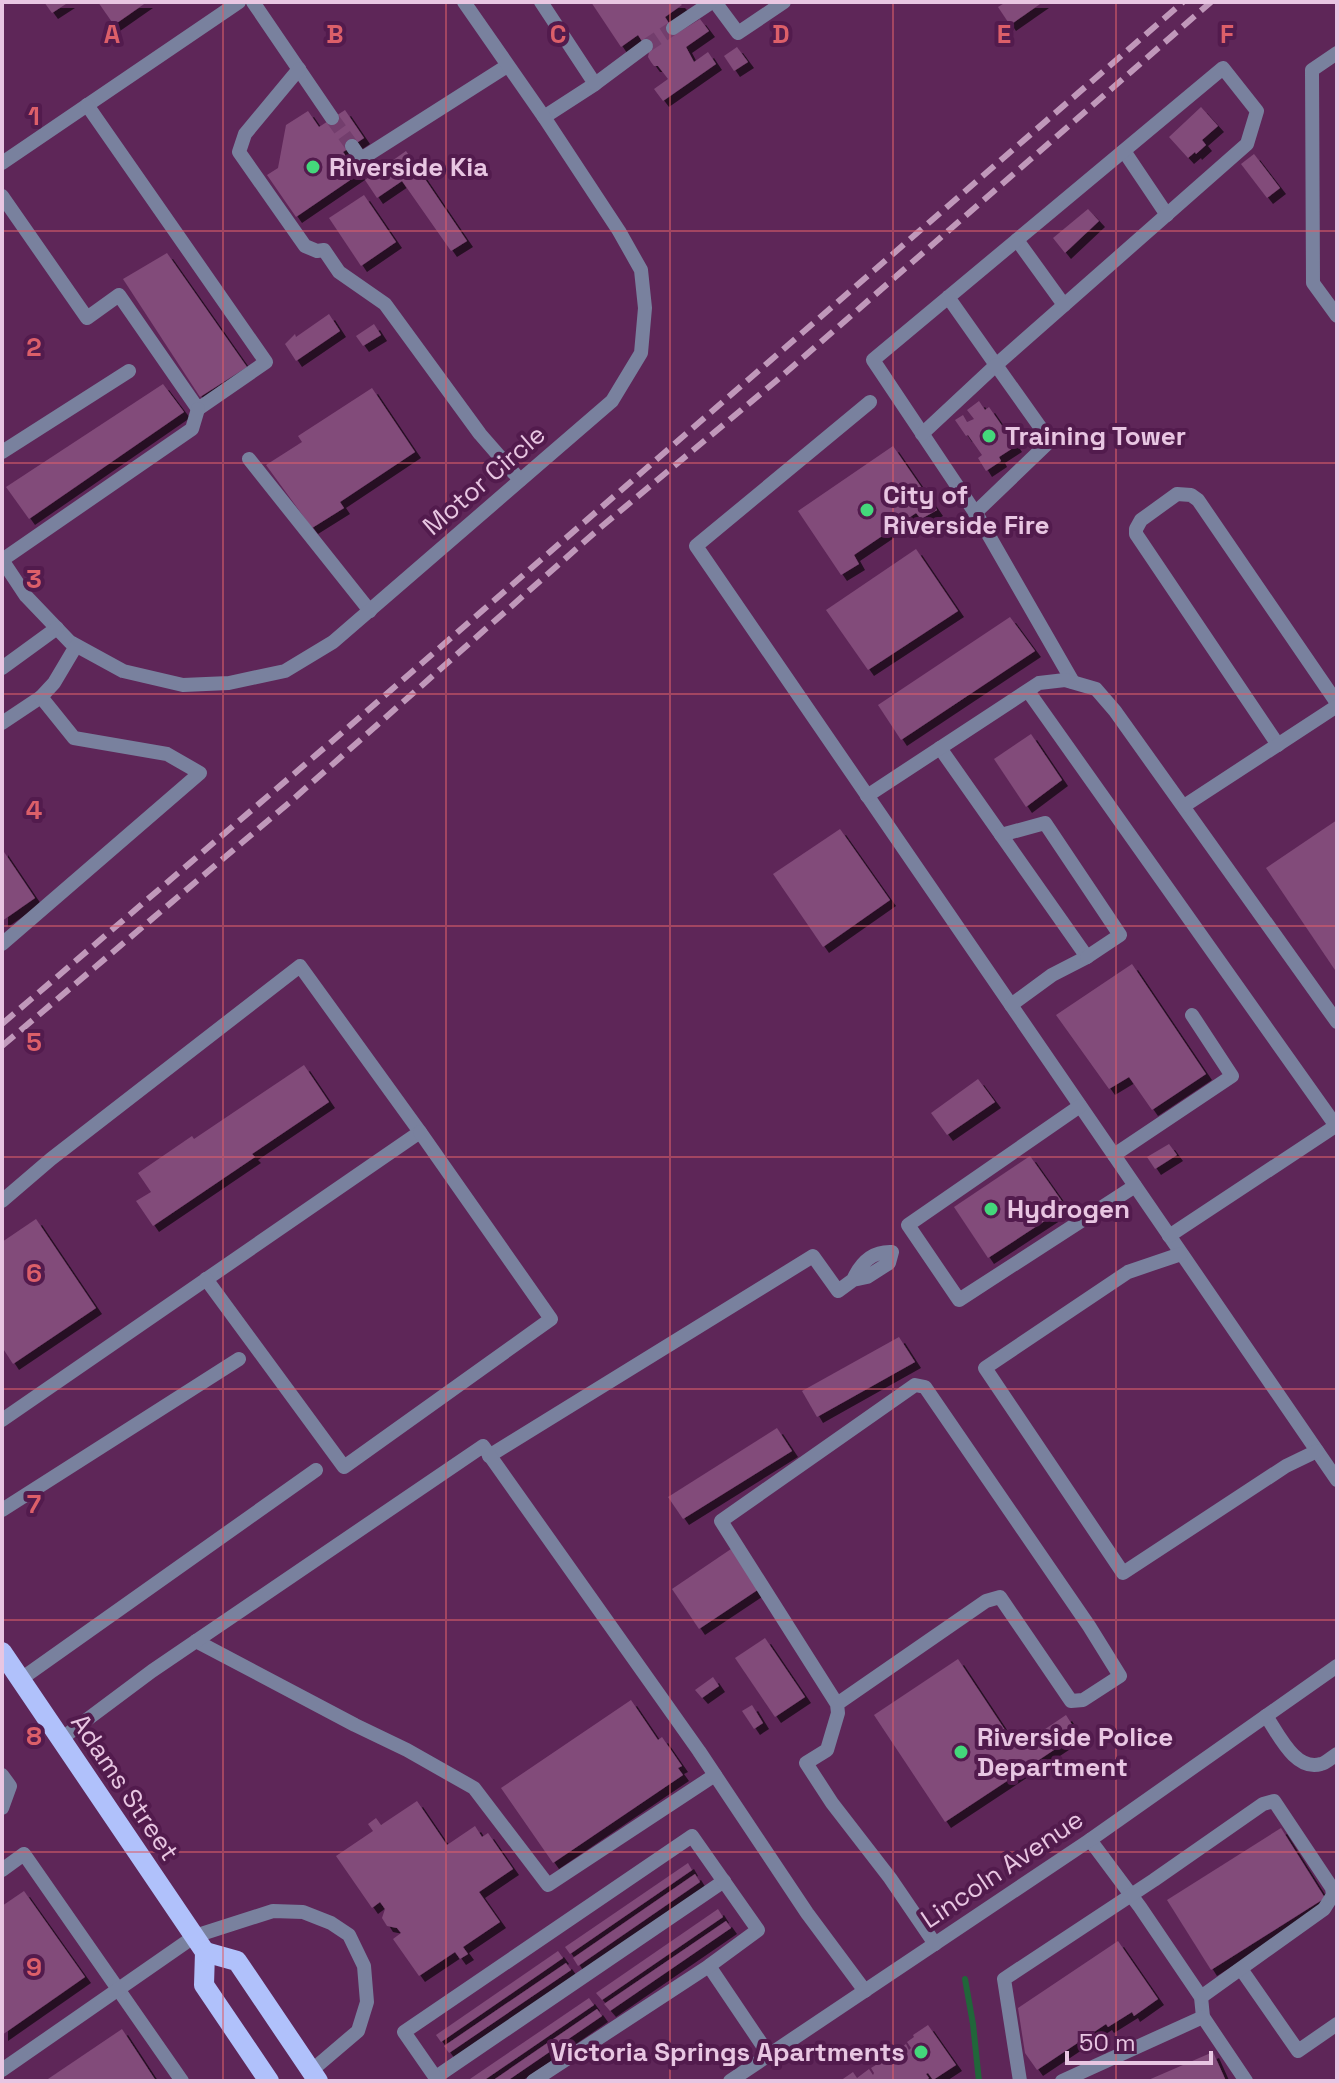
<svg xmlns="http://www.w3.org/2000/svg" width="1339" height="2083" font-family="'Space Grotesk',sans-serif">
<defs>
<filter id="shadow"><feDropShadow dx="6" dy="6" stdDeviation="0" flood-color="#0009"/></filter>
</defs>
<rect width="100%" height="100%" fill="#5e2658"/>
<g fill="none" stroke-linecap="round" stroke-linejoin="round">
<polyline stroke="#21663a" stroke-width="6" points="965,1979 973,2024 979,2081"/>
</g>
<g fill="#824b7a" filter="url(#shadow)">
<polygon points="44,2 69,2 52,13"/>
<polygon points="98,2 147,2 114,25"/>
<polygon points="591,2 679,2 682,5 665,17 676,34 700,19 709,31 686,47 694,62 708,52 716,64 663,101 654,89 668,79 658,66 654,66 651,62 648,57 649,52 638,35 621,47"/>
<polygon points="1006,2 1043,2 1010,25 998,7"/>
<polygon points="737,47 748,62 734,71 724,56"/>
<polygon points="1201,107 1218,126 1202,140 1206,145 1196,154 1195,152 1188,158 1169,137"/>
<polygon points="345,110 364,138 343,152 359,174 296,217 267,175 278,168 286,125 308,111 319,127"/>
<polygon points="406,151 467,241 451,251 402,181 377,198 365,180"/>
<polygon points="1254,154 1280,188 1267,198 1241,164"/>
<polygon points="364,195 396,242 361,266 329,218"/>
<polygon points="1088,209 1099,221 1065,253 1053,238"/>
<polygon points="167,253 247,367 200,397 123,279"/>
<polygon points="329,314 340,331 296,361 285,344 295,334 296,337"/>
<polygon points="374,324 381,335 363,346 356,336"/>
<polygon points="163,384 184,412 29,519 6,487"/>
<polygon points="372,388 415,452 340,502 344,508 312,528 266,465 302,442 298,436"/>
<polygon points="979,401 985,410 989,407 1016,446 999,457 1001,461 986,471 978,458 982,455 968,435 966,436 955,420 963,415 967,422 974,419 967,410"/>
<polygon points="893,446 937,510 921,519 916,513 854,555 859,564 841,575 798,511"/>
<polygon points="916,549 958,611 868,670 826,610"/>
<polygon points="1010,617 1035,651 901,740 878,705"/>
<polygon points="1031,734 1062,780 1026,807 994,759"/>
<polygon points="1337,820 1337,973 1266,868"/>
<polygon points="840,829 890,900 823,947 773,874"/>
<polygon points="2,849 35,898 2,921"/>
<polygon points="1132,964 1206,1074 1152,1110 1129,1077 1109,1089 1056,1015"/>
<polygon points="304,1065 329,1102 252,1154 255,1157 153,1226 136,1201 151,1192 138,1173 192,1136 194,1139"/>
<polygon points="978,1079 995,1102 947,1135 931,1113"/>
<polygon points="1169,1144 1177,1155 1155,1169 1147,1157"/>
<polygon points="1030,1156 1066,1207 988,1258 954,1207"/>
<polygon points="36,1219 96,1308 13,1364 2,1347 2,1242"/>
<polygon points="899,1337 915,1362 817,1417 802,1391"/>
<polygon points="777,1428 792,1451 683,1519 668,1497"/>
<polygon points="731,1549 759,1589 699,1629 672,1589"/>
<polygon points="765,1638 805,1697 775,1717 735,1658"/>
<polygon points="958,1659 1017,1748 1066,1715 1078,1734 945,1822 874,1715"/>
<polygon points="713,1677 719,1686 702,1698 695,1690"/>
<polygon points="631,1700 658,1740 662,1737 682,1766 678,1768 683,1775 553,1863 501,1788"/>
<polygon points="752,1705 763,1723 754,1729 742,1711"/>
<polygon points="417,1801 447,1845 475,1826 482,1837 488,1833 513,1869 479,1892 500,1922 463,1947 468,1954 460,1959 455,1952 419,1976 393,1939 401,1933 397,1928 387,1926 382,1918 385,1909 380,1902 372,1908 336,1856 373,1831 368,1824 376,1818 381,1825"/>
<polygon points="1281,1828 1325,1898 1211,1970 1167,1900"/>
<polygon points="688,1863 692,1870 570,1954 565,1947"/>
<polygon points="695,1874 700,1882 578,1966 573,1958"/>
<polygon points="24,1891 85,1977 2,2035 2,1906"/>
<polygon points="718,1909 723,1917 602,2000 596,1993"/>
<polygon points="726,1921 731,1928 610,2011 604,2004"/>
<polygon points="1118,1941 1158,1999 1134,2016 1132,2012 1108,2027 1106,2024 1037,2070 1025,2053 1018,2008"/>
<polygon points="558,1951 563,1958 441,2042 436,2035"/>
<polygon points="566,1963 571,1970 449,2053 444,2046"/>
<polygon points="589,1998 594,2005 483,2081 467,2081"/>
<polygon points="597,2009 602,2016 507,2081 492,2081"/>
<polygon points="928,2025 956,2065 933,2080 928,2073 926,2074 929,2078 925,2081 840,2081 853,2072 857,2078 869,2069 873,2075 874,2073 871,2068 884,2060 882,2057 891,2051 893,2054 906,2044 909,2050 911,2048 907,2042 914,2037 913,2035"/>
<polygon points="122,2029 156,2081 45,2081"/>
<polygon points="1213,2052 1226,2081 1146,2081"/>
</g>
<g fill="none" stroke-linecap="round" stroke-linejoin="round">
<g stroke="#733e6d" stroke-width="14" stroke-dasharray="14 7" stroke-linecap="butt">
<polyline points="646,46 673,28"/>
<polyline points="332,118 352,146"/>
</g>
<g stroke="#79819e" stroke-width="14">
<polyline points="253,2 332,118"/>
<polyline points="541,2 595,84 544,117"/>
<polyline points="715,2 738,33 784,2"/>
<polyline points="673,28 712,2"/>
<polyline points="1337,53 1312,70 1313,283 1337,316"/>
<polyline points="299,69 245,134 239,152 305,246 317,251 324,250 339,272 385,304 480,434 520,480"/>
<polyline points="595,84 646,46"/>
<polyline points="352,146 361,159 507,66"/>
<polyline points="1124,151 1167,215"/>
<polyline points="2,163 239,2"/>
<polyline points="2,196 87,318 119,295 198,409 266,362 87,105"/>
<polyline points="1017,240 1064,305"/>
<polyline points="948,297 996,365 1247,144 1257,111 1223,68 873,360 980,520 1073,682"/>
<polyline points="870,402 696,546 1337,1480"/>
<polyline points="922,434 996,365 1050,441 975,513"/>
<polyline points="2,452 129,371"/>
<polyline points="249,459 370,611"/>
<polyline points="2,560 26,596 70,642 123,671 183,685 229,683 285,671 333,642 612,401 641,353 645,308 641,270 619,231 544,117 464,2"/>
<polyline points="2,560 192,429 198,409"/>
<polyline points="2,668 57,628"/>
<polyline points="1028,691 1336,1126"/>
<polyline points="2,723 41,697 54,683 76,646"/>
<polyline points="1278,745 1136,534 1136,529 1141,520 1177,494 1191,495 1198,500 1337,703"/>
<polyline points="940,748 1087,957 1052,975 1011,1005"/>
<polyline points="867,796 1039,683 1065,680 1096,689 1115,711 1337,1022"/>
<polyline points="1184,806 1337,706"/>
<polyline points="1001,835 1045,823 1120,935 1087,957"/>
<polyline points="2,944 200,773 167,754 74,738 41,697"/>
<polyline points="1080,1106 908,1225 959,1300 1135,1186"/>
<polyline points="1114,1155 1232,1076 1192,1015"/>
<polyline points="2,1201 51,1159 300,966 420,1132 2,1420"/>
<polyline points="1169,1236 1337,1125"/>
<polyline points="1181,1254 1128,1272 985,1368 1123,1573 1286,1466 1317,1451"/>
<polyline points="206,1279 344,1467 551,1319 420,1132"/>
<path d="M489,1456L813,1256L838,1291L853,1280L867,1277L889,1263L892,1252C872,1251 861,1262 853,1280"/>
<polyline points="2,1510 239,1359"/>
<polyline points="196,1641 355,1725 407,1750 474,1788 548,1885 715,1775"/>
<polyline points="21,1679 316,1470"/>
<polyline points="837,1704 986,1601 1000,1597 1071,1701 1083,1700 1120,1676 1089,1626 925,1387 915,1385 721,1521 837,1704 838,1713 827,1750 806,1763 832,1803 890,1878 935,1944"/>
<path d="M1266,1716C1278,1733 1295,1772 1321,1764C1326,1763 1332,1757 1337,1754"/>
<polyline points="61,1739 152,1671 483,1446 699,1751 807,1913 865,1991"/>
<polyline points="2,1775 10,1786 2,1808"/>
<polyline points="1090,1840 1140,1907 1201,1997 1203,2017 1246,2081"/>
<polyline points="2,1870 24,1854 182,2081"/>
<polyline points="709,1966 769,2055"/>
<polyline points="1241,1969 1298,2051 1337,2024"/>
<polyline points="2,2070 195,1936 273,1911 303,1912 331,1923 349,1935 364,1966 367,2002 358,2031 311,2071"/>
<polyline points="436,2077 724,1881"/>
<polyline points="438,2081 404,2032 692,1836 758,1930 709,1966 533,2081"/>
<polyline points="730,2081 1090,1840 1337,1666"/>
<polyline points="1020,2081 1004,1979 1154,1880 1263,1804 1274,1801 1332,1888 1333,1895 1324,1909 1201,1997"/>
<polyline points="1062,2081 1203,2017"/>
</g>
<g stroke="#b0c1fb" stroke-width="20">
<polyline points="2,1652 205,1952 204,1985 269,2081"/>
<polyline points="205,1952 237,1961 318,2081"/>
</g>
<g stroke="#c098ba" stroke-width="6" stroke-dasharray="16 8" stroke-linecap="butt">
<polyline points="2,1024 337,737 1183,2"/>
<polyline points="2,1046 290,802 601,527 776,381 1211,2"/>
</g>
</g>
<path fill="none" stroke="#dc5f69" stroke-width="2" stroke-opacity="0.55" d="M223,2V2081M446,2V2081M670,2V2081M893,2V2081M1116,2V2081M2,231H1337M2,463H1337M2,694H1337M2,926H1337M2,1157H1337M2,1389H1337M2,1620H1337M2,1852H1337"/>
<g fill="#44d77b" stroke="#521b4d" stroke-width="3">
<circle cx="313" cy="167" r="8"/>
<circle cx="989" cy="436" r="8"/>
<circle cx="867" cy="510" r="8"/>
<circle cx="991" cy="1209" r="8"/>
<circle cx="961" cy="1752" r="8"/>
<circle cx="921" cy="2052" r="8"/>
</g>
<g text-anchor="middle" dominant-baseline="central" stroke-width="8" stroke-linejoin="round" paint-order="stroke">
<g font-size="26" font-weight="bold" fill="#e8c6e2" stroke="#521b4d" text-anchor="start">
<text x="329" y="167">Riverside Kia</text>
<text x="1005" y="436">Training Tower</text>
<text x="883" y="495">City of<tspan x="883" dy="30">Riverside Fire</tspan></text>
<text x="1007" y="1209">Hydrogen</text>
<text x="977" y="1737">Riverside Police<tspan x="977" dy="30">Department</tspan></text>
<text x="905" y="2052" text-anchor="end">Victoria Springs Apartments</text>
</g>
<g font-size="26" fill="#e8c6e2" stroke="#521b4d">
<text transform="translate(484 480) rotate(-41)">Motor Circle</text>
<text transform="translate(125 1787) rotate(56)">Adams Street</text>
<text transform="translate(1002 1869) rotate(-34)">Lincoln Avenue</text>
</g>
</g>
<g font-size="26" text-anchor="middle" font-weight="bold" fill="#dc5f69" stroke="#521b4d" stroke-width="8" stroke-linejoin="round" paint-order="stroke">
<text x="112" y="43">A</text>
<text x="335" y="43">B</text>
<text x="558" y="43">C</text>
<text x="781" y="43">D</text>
<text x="1004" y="43">E</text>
<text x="1227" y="43">F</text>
<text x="34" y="125">1</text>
<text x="34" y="356">2</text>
<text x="34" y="588">3</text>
<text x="34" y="819">4</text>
<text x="34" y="1051">5</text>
<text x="34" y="1282">6</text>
<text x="34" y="1513">7</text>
<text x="34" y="1745">8</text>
<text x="34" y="1976">9</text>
</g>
<rect width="1339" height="2083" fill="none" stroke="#e8c6e2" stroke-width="8"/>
<path d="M1067 2051v12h144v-12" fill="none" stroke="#e8c6e2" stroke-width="4"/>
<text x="1079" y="2051" font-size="24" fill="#e8c6e2" stroke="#521b4d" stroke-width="6" paint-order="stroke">50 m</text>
</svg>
